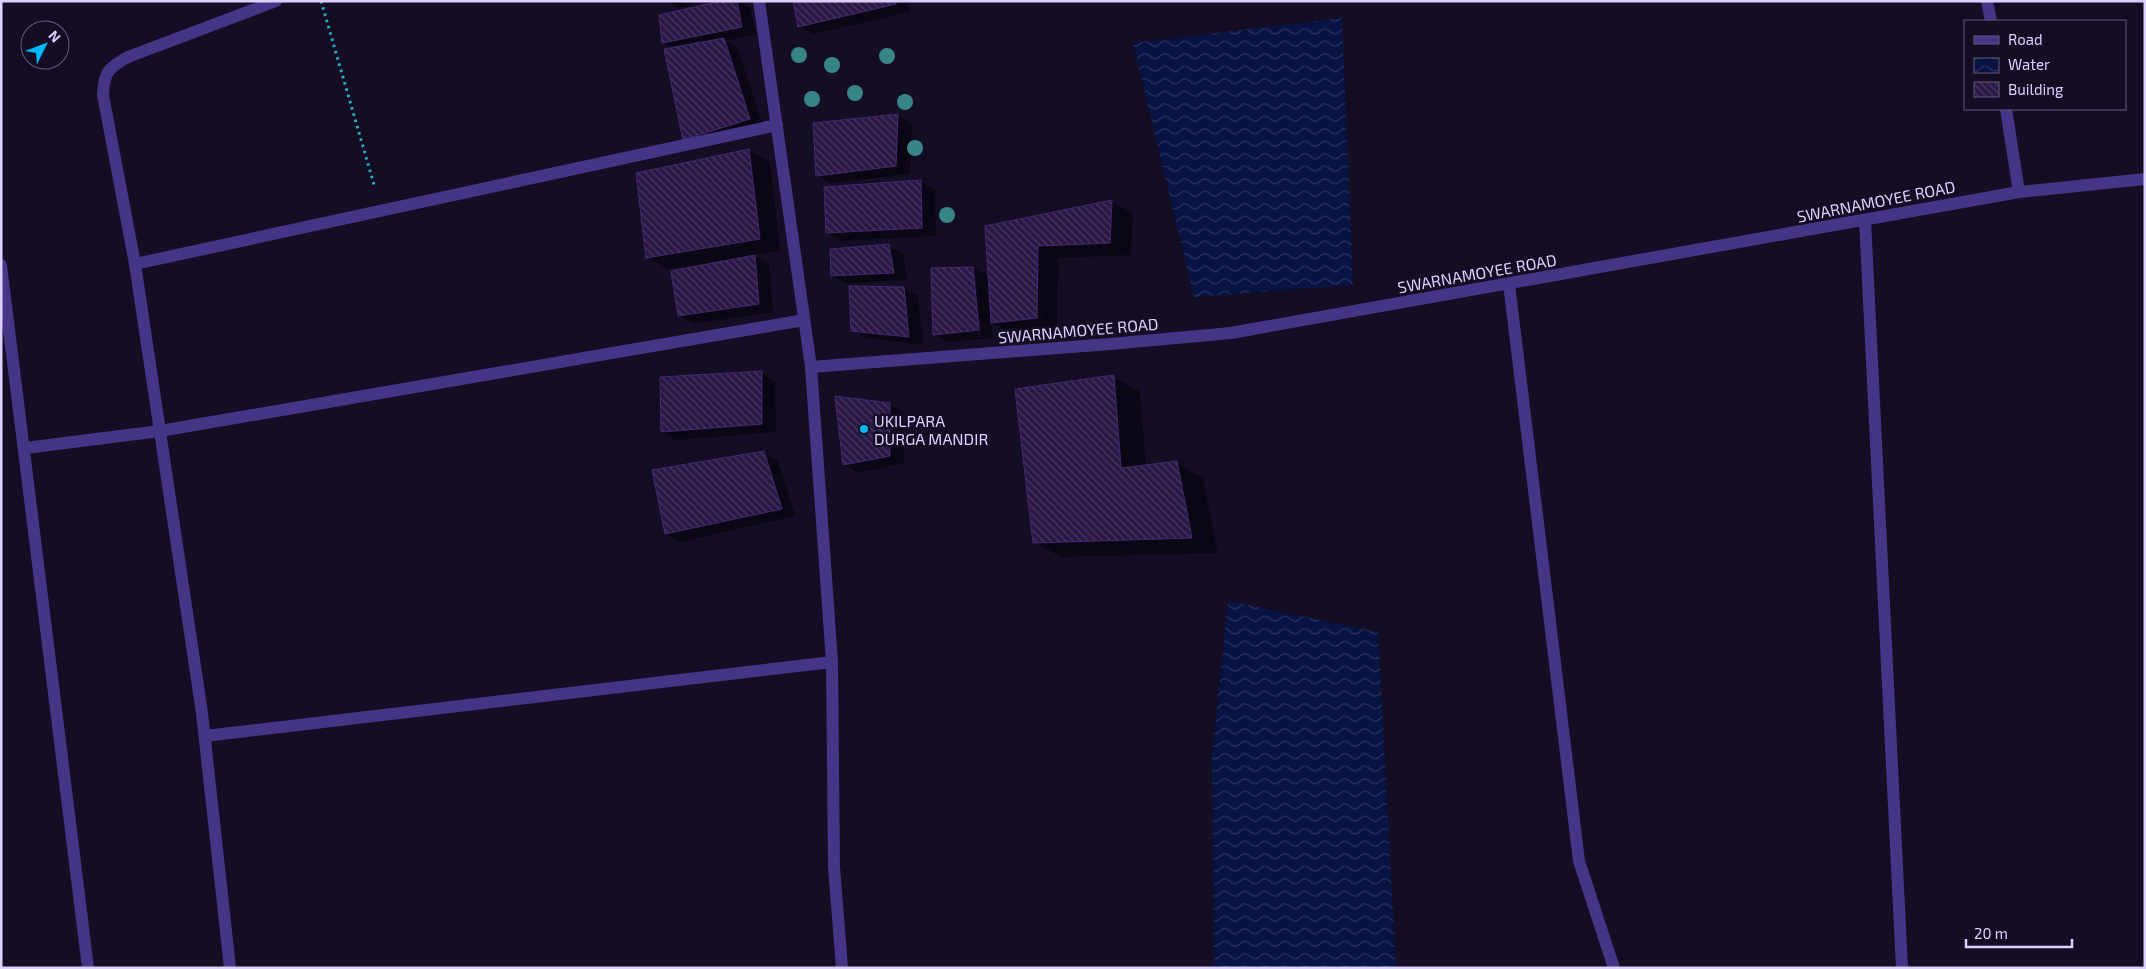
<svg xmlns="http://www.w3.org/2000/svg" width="2146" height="969" font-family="'Exo 2',sans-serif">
<defs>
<pattern id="water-waves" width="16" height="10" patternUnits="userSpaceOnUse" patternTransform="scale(1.25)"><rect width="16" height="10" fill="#061343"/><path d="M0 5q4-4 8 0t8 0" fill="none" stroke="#2a345f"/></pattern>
<pattern id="building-back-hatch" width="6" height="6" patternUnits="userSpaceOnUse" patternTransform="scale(1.25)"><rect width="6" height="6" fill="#291846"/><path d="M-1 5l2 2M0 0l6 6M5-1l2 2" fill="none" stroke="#483962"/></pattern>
</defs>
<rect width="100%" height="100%" fill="#150d24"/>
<g fill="url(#water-waves)">
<polygon points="1342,18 1353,285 1194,297 1133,43"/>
<polygon points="1228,601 1378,632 1396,968 1214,968 1212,756"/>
</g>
<g fill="#0007" fill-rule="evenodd">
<polygon points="667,1 700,1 678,8"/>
<polygon points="727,1 739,1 750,7 756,34 725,41 738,48 763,127 684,139 674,48 663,42"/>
<polygon points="794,1 907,1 910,12 813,34 799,26"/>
<polygon points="898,115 912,123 910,174 831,183 817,175"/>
<polygon points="749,150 770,162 780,251 753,255 769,264 773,312 693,324 679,315 714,264 714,262 668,269 647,257"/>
<polygon points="920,181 935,190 936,236 841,241 827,232"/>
<path d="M1112,202L1133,213L1131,255L1058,258L1057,329L1013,335L991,322L993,338L948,342L934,334L973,268L990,277L986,227ZM973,275H975L981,337H978ZM1043,316V318L1011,322V320Z"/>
<polygon points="888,246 903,254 907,280 846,284 832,276"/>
<polygon points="903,288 918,296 923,345 866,338 852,330"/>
<polygon points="761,372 775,381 776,432 676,440 662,432"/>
<polygon points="1114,377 1140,392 1146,466 1177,463 1203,478 1218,553 1061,557 1035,542"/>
<polygon points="889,404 903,412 904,463 858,473 844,464"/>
<polygon points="764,453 778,461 795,516 680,542 666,534"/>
</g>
<g fill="url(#building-back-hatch)" stroke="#432874">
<polygon points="721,1 737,1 742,27 662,43 659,15"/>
<polygon points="793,1 896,1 896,4 798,27"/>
<polygon points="724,38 750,119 683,140 664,49"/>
<polygon points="898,114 896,166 816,176 813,123"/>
<polygon points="749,149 760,239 646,258 636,173"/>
<polygon points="921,180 922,228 826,233 824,187"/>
<polygon points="1112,200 1110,243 1038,246 1037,318 991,323 985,226"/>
<polygon points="889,244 894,273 831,276 830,249"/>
<polygon points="755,255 759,304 678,316 671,271"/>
<polygon points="973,267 979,330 933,335 931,268"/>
<polygon points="849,286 904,287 909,337 851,331"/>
<polygon points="762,371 762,424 661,432 660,377"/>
<polygon points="1114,375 1121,468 1177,461 1192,538 1033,543 1015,389"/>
<polygon points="835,396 890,403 890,456 843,465"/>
<polygon points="764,451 782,509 665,534 652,470"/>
</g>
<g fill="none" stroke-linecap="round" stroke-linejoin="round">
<polyline stroke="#27adbc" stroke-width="3" stroke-dasharray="2.5 4" stroke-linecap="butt" points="321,1 375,188"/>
<g stroke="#453586" stroke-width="12">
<polyline points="759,1 811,367 832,662 834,867 842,968"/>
<polyline points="1987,1 1991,21"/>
<polyline points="2006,109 2019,192"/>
<polyline points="1865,220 1902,968"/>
<polyline points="135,264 777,125"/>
<polyline points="1,265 88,968"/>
<polyline points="1509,284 1579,861 1614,968"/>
<polyline points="811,367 1110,344 1231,333 2019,192 2145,179"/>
<polyline points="25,448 160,431 804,320"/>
<polyline points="205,736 832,662"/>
<path d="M230,968L202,713L135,264L103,95C104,72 108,68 128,57L276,1"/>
</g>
</g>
<g fill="#388588">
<circle cx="799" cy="55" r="8"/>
<circle cx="887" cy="56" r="8"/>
<circle cx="832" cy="65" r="8"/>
<circle cx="855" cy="93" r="8"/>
<circle cx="812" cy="99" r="8"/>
<circle cx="905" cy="102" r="8"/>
<circle cx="915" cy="148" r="8"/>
<circle cx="947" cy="215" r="8"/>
</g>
<circle fill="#00b9fb" stroke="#150d24" stroke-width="2" cx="864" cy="429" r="5"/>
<g text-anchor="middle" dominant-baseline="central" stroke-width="5" stroke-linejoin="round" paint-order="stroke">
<g font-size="16" fill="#ddd0ff" stroke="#150d24">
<text transform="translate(1876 201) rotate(-11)">SWARNAMOYEE ROAD</text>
<text transform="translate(1477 273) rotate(-10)">SWARNAMOYEE ROAD</text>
<text transform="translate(1078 330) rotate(-5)">SWARNAMOYEE ROAD</text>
</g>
<g font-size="16" fill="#ddd0ff" stroke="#150d24" text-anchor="start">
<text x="874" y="420">UKILPARA<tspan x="874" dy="18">DURGA MANDIR</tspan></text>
</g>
</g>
<rect width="2146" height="969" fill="none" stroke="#ddd0ff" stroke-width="5"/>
<rect x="1964" y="20" width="162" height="90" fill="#150d24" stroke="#655b7c"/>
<rect x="1974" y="36" width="25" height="8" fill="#453586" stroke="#655b7c"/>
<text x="2008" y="45" font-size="15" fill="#ddd0ff">Road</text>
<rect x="1974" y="58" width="25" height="15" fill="url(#water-waves)" stroke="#655b7c"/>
<text x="2008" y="70" font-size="15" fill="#ddd0ff">Water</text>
<rect x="1974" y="82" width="25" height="15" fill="url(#building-back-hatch)" stroke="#655b7c"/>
<text x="2008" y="95" font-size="15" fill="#ddd0ff">Building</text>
<g transform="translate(45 45) rotate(48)"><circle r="24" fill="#150d24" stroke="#655b7c"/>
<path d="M0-4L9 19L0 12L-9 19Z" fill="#00b9fb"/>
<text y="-8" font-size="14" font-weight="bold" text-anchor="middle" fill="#ddd0ff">N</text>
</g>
<path d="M1966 939v8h106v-8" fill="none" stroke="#ddd0ff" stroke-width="2.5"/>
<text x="1974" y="939" font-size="15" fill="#ddd0ff" stroke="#150d24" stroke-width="4" paint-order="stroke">20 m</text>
</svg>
